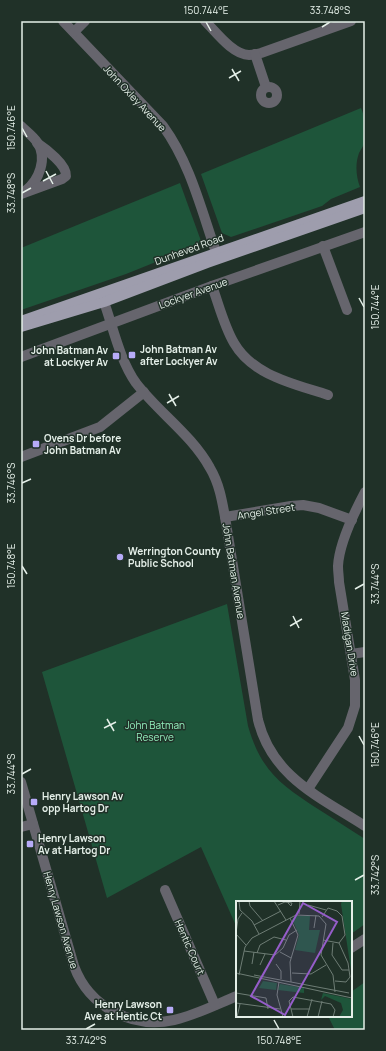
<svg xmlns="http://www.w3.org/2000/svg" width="386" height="1051" font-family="Manrope,sans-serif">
<rect width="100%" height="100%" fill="#203128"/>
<g fill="#1e553a">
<path d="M361,108C365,116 367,133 365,142C364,145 361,149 359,153C355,164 356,176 360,187L331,199L322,206L231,237L222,233L201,174Z"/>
<polygon points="180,183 201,241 198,245 126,274 21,310 21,248"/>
<path d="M227,604L248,726C261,771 281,785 318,809C334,819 349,829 365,839V924L351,934V902H237V928L201,847L107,898L42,672Z"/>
<polygon points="365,982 365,1030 335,1030 328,1016 351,1016 351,992"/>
</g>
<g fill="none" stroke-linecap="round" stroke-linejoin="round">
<g stroke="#66656d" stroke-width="10">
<path d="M63,21L163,126C190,163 201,209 216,252"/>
<path d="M205,21C216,32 233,55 249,55C253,55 257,54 261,53L351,21"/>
<polyline points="74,32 85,21"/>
<polyline points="255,54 266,87"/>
<circle cx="269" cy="95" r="8"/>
<path d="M21,126C26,131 33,136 37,142C48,158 39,181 25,191"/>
<path d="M21,194L62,179L66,176C67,165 46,149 37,143"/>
<polyline points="323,246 347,310"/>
<path d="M212,286C219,305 224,326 234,343C253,376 295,384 328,395"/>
<path d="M104,302C113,327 120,361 136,383C159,413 192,435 210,468C219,483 222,500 225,517L258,720C272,777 320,797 365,826"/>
<polyline points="21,357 212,286 365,232"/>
<polyline points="21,457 100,427 144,392"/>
<polyline points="225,517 291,506 303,505 319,508 352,520"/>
<polyline points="351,654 365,652"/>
<path d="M21,782L74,966C89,1007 132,1029 174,1020C196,1015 217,1004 237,996"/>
<path d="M308,789L348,728L355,706V680L339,582C339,577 338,572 338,566C339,545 355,511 365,492"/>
<polyline points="21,827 33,824"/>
<polyline points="165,890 215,1005"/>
<polyline points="351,948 365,939"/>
</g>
<g stroke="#9e9dad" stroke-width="10">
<polyline points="21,321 365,201"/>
<polyline points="21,327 104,302 207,263 365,208"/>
</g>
</g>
<path fill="none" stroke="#e4efe8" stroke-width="1.5" d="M206,22L211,31M322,27L330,22M232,69L239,81M229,78L241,71M22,128L27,137M46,171L53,184M43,181L56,174M22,193L31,188M359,298L364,307M169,394L176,406M167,403L179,396M22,483L31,479M22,566L27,574M355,589L364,584M293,616L299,628M290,626L302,619M107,719L114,731M104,728L116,722M359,736L364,745M22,774L31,769M355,880L364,875M274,1020L279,1029M86,1029L95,1024"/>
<g fill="#b7abf8" stroke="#203128" stroke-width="1.5">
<rect x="128" y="351" width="8" height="8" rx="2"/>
<rect x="112" y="352" width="8" height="8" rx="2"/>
<rect x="32" y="440" width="8" height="8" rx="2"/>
<circle cx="120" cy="557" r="4"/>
<rect x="30" y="798" width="8" height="8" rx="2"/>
<rect x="26" y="840" width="8" height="8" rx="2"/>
<rect x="166" y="1006" width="8" height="8" rx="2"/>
</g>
<g text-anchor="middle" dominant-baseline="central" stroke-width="3" stroke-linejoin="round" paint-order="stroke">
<g font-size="10" fill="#e4efe8" stroke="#203128">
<text transform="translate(135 98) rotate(47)">John Oxley Avenue</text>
<text transform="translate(189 249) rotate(-20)">Dunheved Road</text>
<text transform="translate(193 293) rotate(-20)">Lockyer Avenue</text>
<text transform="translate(266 511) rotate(-9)">Angel Street</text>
<text transform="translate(234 571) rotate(81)">John Batman Avenue</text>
<text transform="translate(350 644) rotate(81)">Madigan Drive</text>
<text transform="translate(61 920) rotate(74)">Henry Lawson Avenue</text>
<text transform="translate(190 947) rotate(66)">Hentic Court</text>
</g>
<g font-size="10" font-weight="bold" fill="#e4efe8" stroke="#203128" text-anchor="start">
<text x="140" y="349">John Batman Av<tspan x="140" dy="12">after Lockyer Av</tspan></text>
<text x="108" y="350" text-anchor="end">John Batman Av<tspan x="108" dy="12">at Lockyer Av</tspan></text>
<text x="44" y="438">Ovens Dr before<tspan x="44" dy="12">John Batman Av</tspan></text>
<text x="128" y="551">Werrington County<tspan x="128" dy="12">Public School</tspan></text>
<text x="42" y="796">Henry Lawson Av<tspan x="42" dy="12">opp Hartog Dr</tspan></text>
<text x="38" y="838">Henry Lawson<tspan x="38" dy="12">Av at Hartog Dr</tspan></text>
<text x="162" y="1004" text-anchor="end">Henry Lawson<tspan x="162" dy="12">Ave at Hentic Ct</tspan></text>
</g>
<g font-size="10" fill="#93efbd" stroke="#203128">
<text x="155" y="725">John Batman<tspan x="155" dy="12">Reserve</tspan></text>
</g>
</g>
<g transform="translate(236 901)">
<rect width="116" height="116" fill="#203128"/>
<path d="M106,0H116V76L105,3ZM60,15H74L73,29H84L79,52L59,49L63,34L56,18ZM27,80L41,82L40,89L23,87ZM44,83L68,87V92L42,89ZM87,92L116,98V116H103L107,109L105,102L89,95L85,99Z" fill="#1e553a"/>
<path fill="none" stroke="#6e7d75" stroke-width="1" d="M3,0L4,9L16,20L23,33M13,0L14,5L27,20M38,0L50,19M42,4L49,1L56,2L55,5L52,2M72,4L90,9M63,13L64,0M86,16L92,7L101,10L106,15L109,34L103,42L87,39M54,17L62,34L54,61L55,81M18,24L45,10M78,27L80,14M0,32L2,18L6,12M0,33L10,44M97,42L96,54L106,69H113M8,50L39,54L47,47L53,34L61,29M44,51L55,57M21,52L24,44L38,36L50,39M16,63L18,51M40,63L45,70V78M24,64L29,53M0,72L116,97M56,72L75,73L90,64M3,74L9,46L16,37L60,14L83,15L90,23L85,54L97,74L99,91M18,74L113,92M99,80L110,81L114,76L112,62L103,42M43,81L41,94L47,116M0,92L30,97L32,108M0,102L44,108M55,108H74M1,116L4,103M57,116L53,100L57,96L95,103L99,109L97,116M71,116L76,98M82,116L86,100"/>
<path fill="#955dc9" fill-opacity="0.15" stroke="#955dc9" stroke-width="2" d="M67,2L101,21L49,114L15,95Z"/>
<rect width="116" height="116" fill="none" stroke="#e4efe8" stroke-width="2"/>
</g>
<rect width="386" height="1051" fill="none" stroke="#203128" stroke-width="44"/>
<rect x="22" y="22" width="342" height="1007" fill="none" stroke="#e4efe8" stroke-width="1.5"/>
<g font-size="10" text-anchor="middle" fill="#e4efe8">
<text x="206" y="14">150.744°E</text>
<text x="330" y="14">33.748°S</text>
<text transform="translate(11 128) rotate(-90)" y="4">150.746°E</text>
<text transform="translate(11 193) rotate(-90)" y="4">33.748°S</text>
<text transform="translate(375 307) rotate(-90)" y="4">150.744°E</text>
<text transform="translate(11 483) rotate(-90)" y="4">33.746°S</text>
<text transform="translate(11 566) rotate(-90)" y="4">150.748°E</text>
<text transform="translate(375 584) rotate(-90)" y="4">33.744°S</text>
<text transform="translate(375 745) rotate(-90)" y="4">150.746°E</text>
<text transform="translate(11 774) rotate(-90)" y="4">33.744°S</text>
<text transform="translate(375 875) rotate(-90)" y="4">33.742°S</text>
<text x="86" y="1044">33.742°S</text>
<text x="279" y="1044">150.748°E</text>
</g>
</svg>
